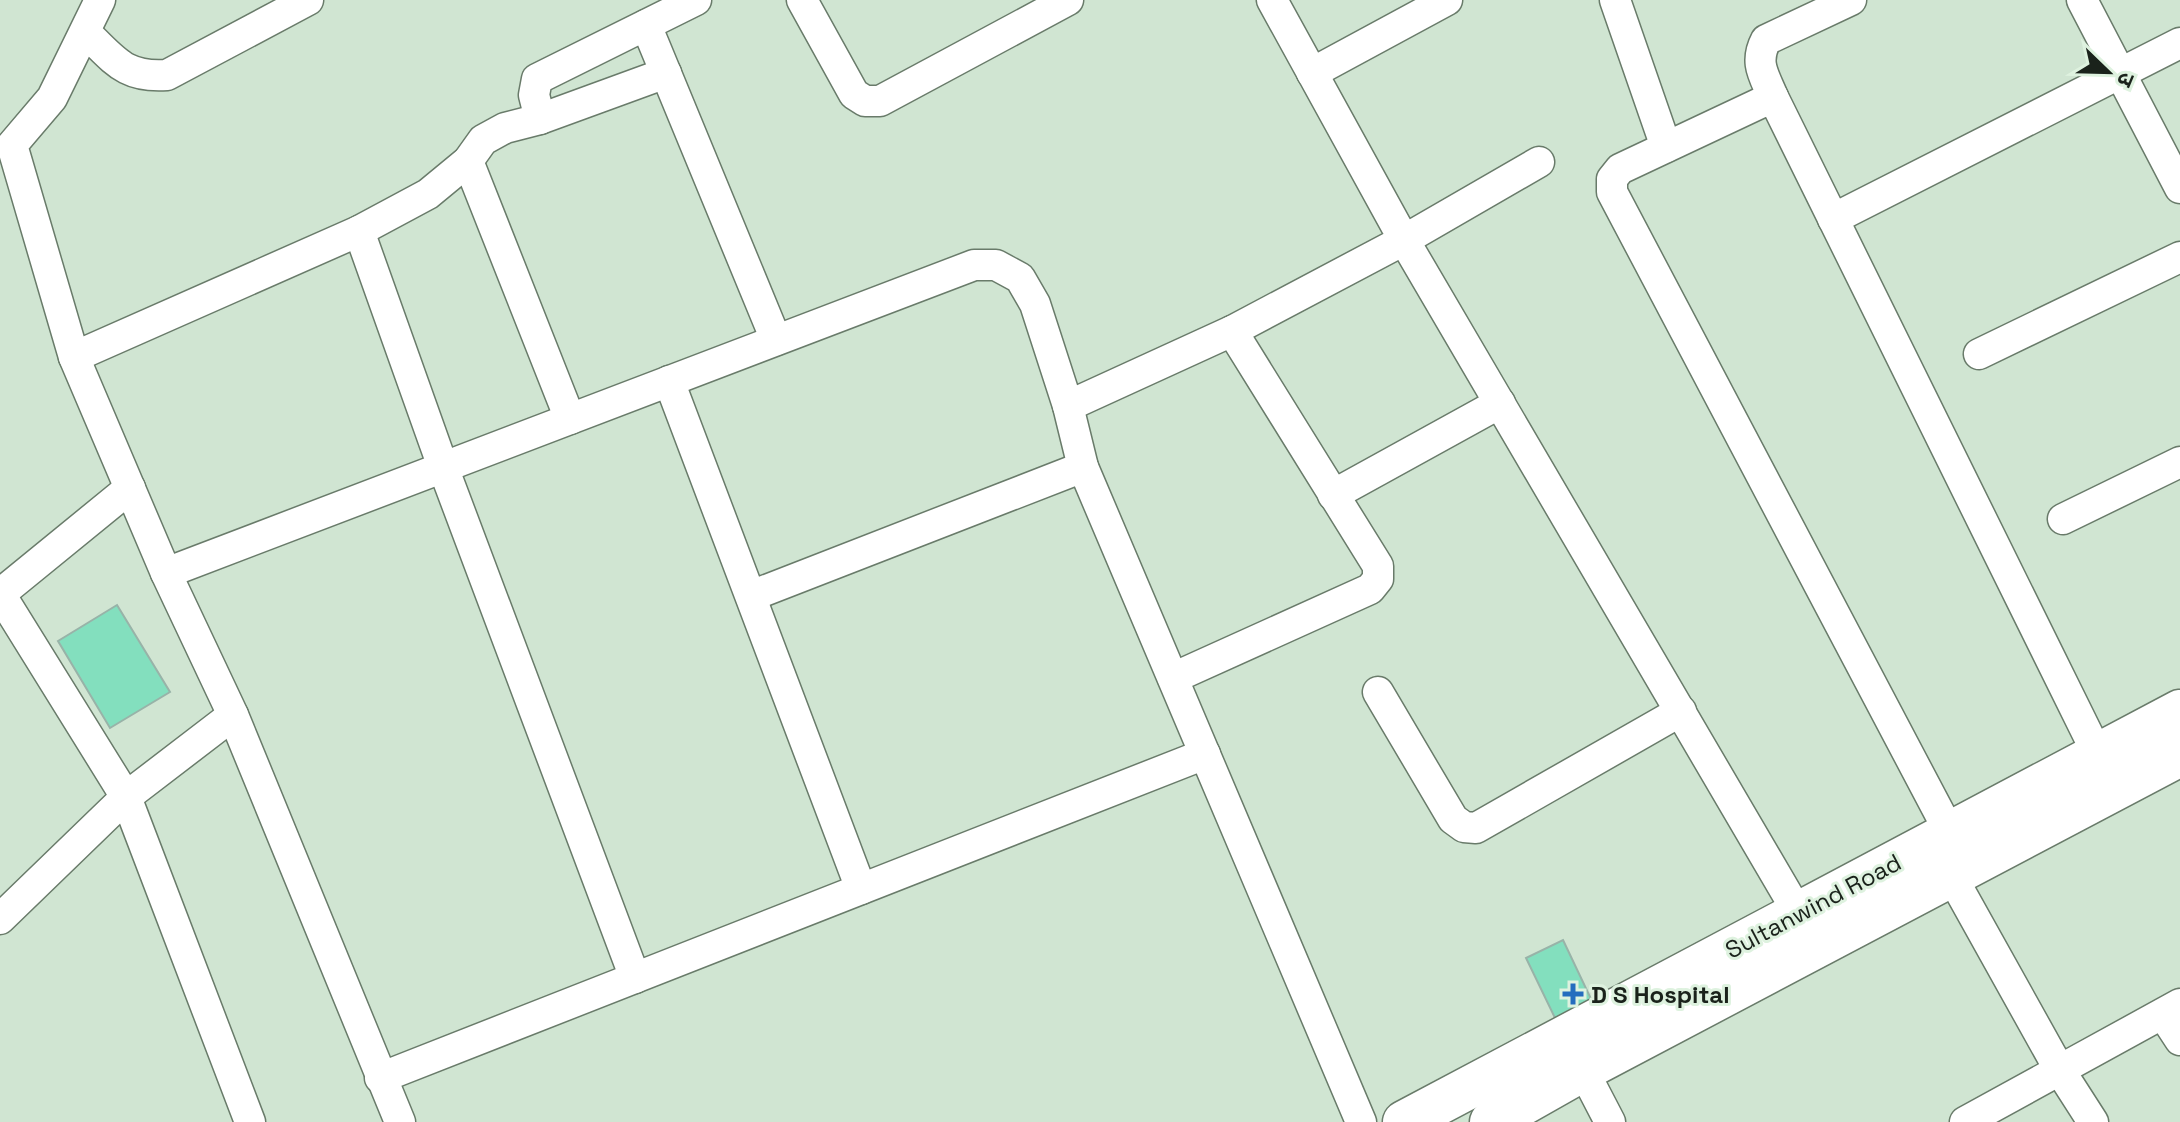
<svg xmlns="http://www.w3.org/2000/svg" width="2180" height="1122" font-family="'Space Grotesk','Noto Sans Devanagari',sans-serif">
<rect width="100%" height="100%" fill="#d0e5d2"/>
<g fill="#83dfbe" stroke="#98b3a8" stroke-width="2">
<polygon points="117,605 170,692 110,728 58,641"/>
<polygon points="1563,940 1592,1001 1556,1020 1526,958"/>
</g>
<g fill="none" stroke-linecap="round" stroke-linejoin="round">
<defs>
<g id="minor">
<polyline points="100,0 52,98 12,145 74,357 166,573 233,715 400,1122"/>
<polyline points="802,0 854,94 865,101 880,101 1068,0"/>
<polyline points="1615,0 1666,147"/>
<polyline points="2082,0 2180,188"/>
<polyline points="646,25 776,340"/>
<path d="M86,33C115,60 124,78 167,75L308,0"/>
<polyline points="1312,73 1447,0"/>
<path d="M1773,97C1764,75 1754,63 1766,40L1851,0"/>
<polyline points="540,119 534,95 537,79 696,0"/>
<polyline points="468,161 570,419"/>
<polyline points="1539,162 1404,240 1807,928"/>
<polyline points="1833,219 2180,43"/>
<polyline points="359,231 443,467 635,978"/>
<polyline points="1979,354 2180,257"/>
<polyline points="74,357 359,231 428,194 468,161 483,140 505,128 540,119 666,73"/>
<polyline points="669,381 861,889"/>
<polyline points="1068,406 1232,331 1404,240 1272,0"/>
<polyline points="1333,495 1500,403"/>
<polyline points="2063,519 2180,462"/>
<polyline points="166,573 974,265 996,265 1020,278 1035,304 1068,406 1083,467 1361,1122"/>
<polyline points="0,594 126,797 250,1122"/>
<polyline points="0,594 130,488"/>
<polyline points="751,596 1083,467"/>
<polyline points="1173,678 1370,589 1378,579 1378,566 1232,331"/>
<polyline points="1378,692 1453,819 1464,827 1476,828 1681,711"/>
<polyline points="1950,833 1612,192 1612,179 1620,169 1773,97 2098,755"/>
<polyline points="1952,877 2059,1069 2093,1122"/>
<polyline points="0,919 126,797 233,715"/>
<polyline points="2163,1014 2180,1040"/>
<polyline points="1583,1070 1610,1122"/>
<polyline points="380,1078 1205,754"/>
<polyline points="1965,1122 2180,1004"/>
</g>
<g id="secondary">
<polyline points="1404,1122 2180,711"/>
<polyline points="1491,1122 1583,1070 2180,755"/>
</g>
</defs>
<use href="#minor" stroke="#697b6a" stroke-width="33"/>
<use href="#secondary" stroke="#697b6a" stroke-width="45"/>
<use href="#minor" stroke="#fff" stroke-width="30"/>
<use href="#secondary" stroke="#fff" stroke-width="42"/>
</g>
<path fill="#256dbe" stroke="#def2df" stroke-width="3" d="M1569 982h8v8h8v8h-8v8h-8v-8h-8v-8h8z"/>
<g text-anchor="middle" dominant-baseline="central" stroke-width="6" stroke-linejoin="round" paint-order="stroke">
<g font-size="24" fill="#1a221b" stroke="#def2df">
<text transform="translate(1813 906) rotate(-28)">Sultanwind Road</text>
</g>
<g font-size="24" font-weight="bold" fill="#1a221b" stroke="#def2df" text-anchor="start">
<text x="1591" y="994">D S Hospital</text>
</g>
</g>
<g transform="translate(2108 72) rotate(113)" stroke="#def2df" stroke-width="6" paint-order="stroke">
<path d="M0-6L14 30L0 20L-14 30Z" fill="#1a221b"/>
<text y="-12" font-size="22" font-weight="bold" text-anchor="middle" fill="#1a221b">उ</text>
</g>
</svg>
